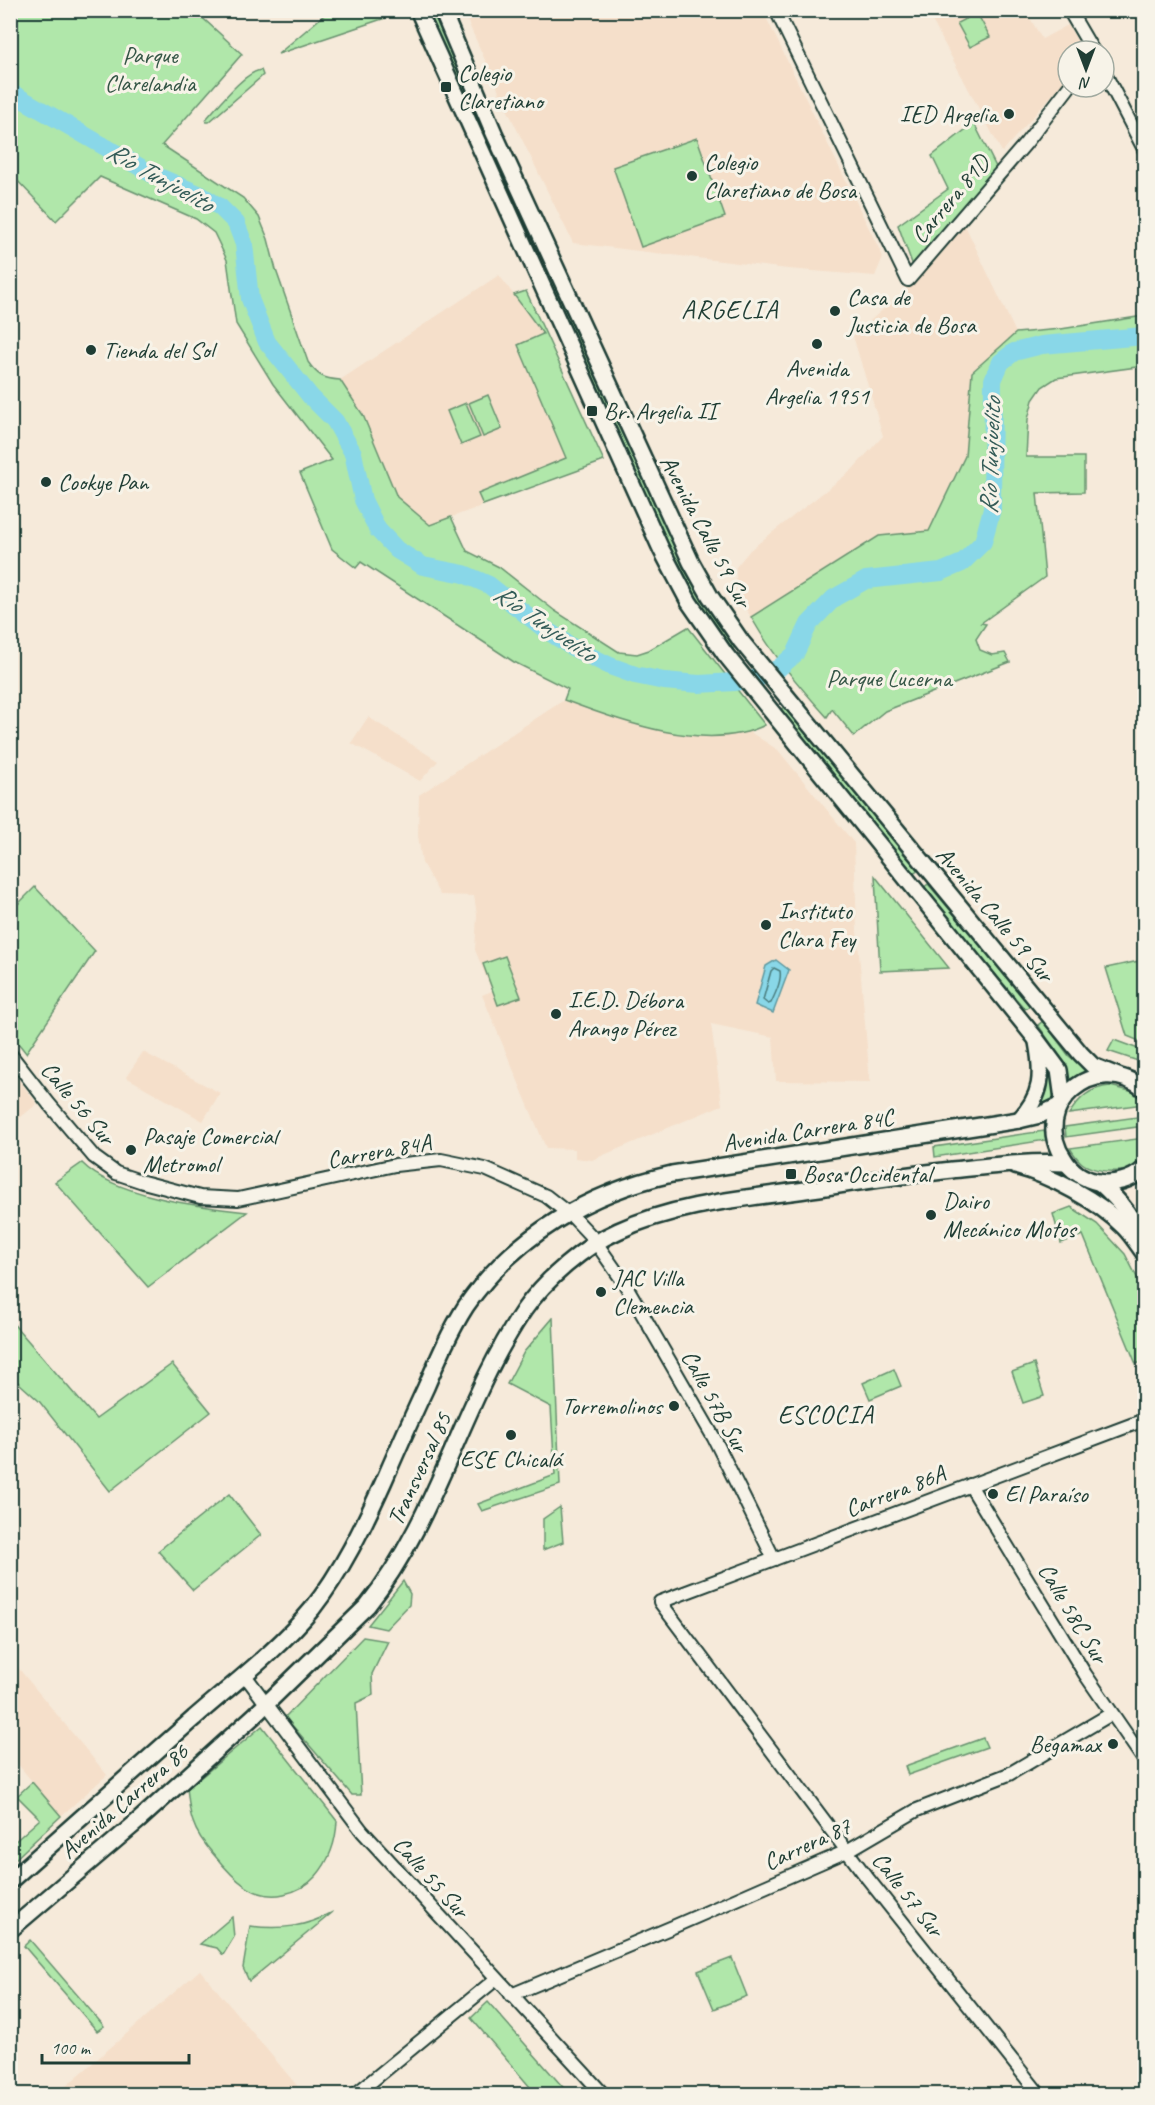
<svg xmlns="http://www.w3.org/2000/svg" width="1155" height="2105" font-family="Caveat,sans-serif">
<rect width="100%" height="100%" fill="#f6eada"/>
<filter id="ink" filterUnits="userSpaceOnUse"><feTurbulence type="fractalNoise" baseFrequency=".0167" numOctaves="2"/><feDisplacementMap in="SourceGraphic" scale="12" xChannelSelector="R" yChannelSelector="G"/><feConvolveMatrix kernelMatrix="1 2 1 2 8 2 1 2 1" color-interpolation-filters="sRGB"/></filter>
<g filter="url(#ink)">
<g fill="#f5dfca">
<polygon points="463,11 763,11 883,257 875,276 788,269 573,243 507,109"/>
<polygon points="927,11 1026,11 1042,39 1068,25 1083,51 1068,51 1068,77 1002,152"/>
<polygon points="963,221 1016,333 972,372 965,456 929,531 879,536 751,617 736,594 736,567 750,550 852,470 883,436 853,336 897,297 927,267"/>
<polygon points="499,275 549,342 604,461 430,525 397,497 363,415 340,380"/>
<polygon points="564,700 607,716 647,728 727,736 750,732 778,750 854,843 857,930 870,1082 776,1081 773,1037 711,1024 722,1105 592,1160 575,1158 575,1149 546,1148 482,995 492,991 475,950 477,915 474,896 440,895 422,863 418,835 419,795"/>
<polygon points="368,717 438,761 420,781 351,743"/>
<polygon points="143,1052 220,1093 203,1121 126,1077"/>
<polygon points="10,1068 37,1104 11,1125 10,1125"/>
<polygon points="10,1658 107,1775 61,1816 11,1756"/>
<polygon points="200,1970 304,2094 57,2094"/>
</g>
<g fill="#b0e7aa" stroke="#68926f" stroke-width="1.5">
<polygon points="330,10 392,11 394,15 278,54"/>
<path d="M10,11H195L242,54L162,145L243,198L259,217L268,239L276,270L308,362C317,375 323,379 340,380L363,415L397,497L430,525L451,517L467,551L499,567L555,611L619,652L637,654L649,650L688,627L765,725C708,754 619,721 564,700L568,689L514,662L361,562L356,568L332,549L300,473L332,460L273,384L236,324L227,260L214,233L196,219L100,177L56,221L11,174Z"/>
<polygon points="424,11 433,11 533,233 524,231"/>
<polygon points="977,13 990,37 970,47 957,23"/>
<path d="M261,70L263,75L260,78L209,122H206L207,118C219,105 244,72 261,70Z"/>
<polygon points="974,123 997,169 913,266 898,225 948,189 932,156"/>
<polygon points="697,138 725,217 641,247 613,167"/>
<polygon points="547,265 737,645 730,651 691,594 674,560 539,268"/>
<polygon points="526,291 604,461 483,505 478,494 566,458 518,345 543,334 514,295"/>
<path d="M1144,316V366L1056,378L1042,387L1033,400L1028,419L1026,457H1084V492L1037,493L1045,577L981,623L986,624L976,639L980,650L992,655L1005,653L1010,662L885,711L854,736L832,709L827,717C798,685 772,654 751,617L879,536L929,531L965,456L972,372L1016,333L1061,329Z"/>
<polygon points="488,395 502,429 483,437 469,403"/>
<polygon points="466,403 480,437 461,445 447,411"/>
<polygon points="785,706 903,853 919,870 913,874 898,857 779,711"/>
<polygon points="875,876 949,968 880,971"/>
<polygon points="928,884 1031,1005 1025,1009 922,889"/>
<polygon points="35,887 95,951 26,1053 11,1034 11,911"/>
<polygon points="505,956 521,997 498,1005 483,964"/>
<polygon points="1139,961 1144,979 1144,1043 1127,1036 1106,968"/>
<polygon points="1043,1021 1069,1056 1087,1071 1069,1080 1065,1063 1038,1025"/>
<polygon points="1114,1040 1144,1051 1144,1063 1108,1051"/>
<path d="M1045,1058C1054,1073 1057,1088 1051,1105L1031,1113Z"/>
<path d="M1110,1086L1134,1092L1144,1104L1069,1114C1080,1097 1090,1088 1110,1086Z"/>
<polygon points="1144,1116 1144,1126 1066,1137 1065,1127"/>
<polygon points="1044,1131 1046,1140 935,1157 934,1147"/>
<path d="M1144,1138C1144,1143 1146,1152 1144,1157C1135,1176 1096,1174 1082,1163C1077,1159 1073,1153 1070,1148Z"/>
<path d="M82,1163C114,1196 201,1207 247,1212L148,1287L55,1182Z"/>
<polygon points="1032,1167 1054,1168 1097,1190 1121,1214"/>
<polygon points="1071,1207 1097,1224 1125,1254 1144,1291 1144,1361 1136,1364 1083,1235 1061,1243 1053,1214"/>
<polygon points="553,1318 560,1485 482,1511 478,1504 555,1475 551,1407 507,1384 524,1352"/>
<polygon points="10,1320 96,1419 172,1364 211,1412 110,1491 39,1401 11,1376"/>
<polygon points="1034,1364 1044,1396 1023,1403 1012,1372"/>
<polygon points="894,1369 901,1386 870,1399 863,1383"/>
<polygon points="229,1494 261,1535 193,1590 158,1551"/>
<polygon points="560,1507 563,1542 543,1550 543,1519"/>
<polygon points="403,1581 410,1594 409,1605 386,1629 368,1625"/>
<polygon points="363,1637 388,1641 372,1674 373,1695 356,1703 361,1795 352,1795 285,1717"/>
<path d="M262,1726L337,1821C336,1842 330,1860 316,1876C307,1886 298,1891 284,1894C254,1901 233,1878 215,1856C206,1846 197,1835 193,1822C189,1812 189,1800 187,1789Z"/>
<polygon points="983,1738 987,1747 908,1775 905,1766"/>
<polygon points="32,1782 61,1816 11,1863 11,1845 40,1819 17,1796"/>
<path d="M333,1912L249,1981L243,1968L250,1926C281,1930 306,1927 333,1912Z"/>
<polygon points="232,1917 234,1937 223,1955 217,1948 200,1944"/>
<polygon points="30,1940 104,2026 97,2031 24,1946"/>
<polygon points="732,1958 747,1996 714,2009 698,1971"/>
<polygon points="488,2002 569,2094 536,2094 471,2018"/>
</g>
<polygon fill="#89d7e8" stroke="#5f99a0" stroke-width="1.5" points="776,960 789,970 773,1013 755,1005 766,966"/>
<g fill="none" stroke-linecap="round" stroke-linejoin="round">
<path stroke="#497b7c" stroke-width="1.5" d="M774,968L780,971C782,981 775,994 771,1003L768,1004L763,1000L771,971Z"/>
<polyline stroke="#89d7e8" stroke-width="18" points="10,92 152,174 201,195 220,207 236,223 244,244 250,299 267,342 310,396 335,421 353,453 363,500 378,530 397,550 423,566 464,574 489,585 542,627 572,647 610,666 635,675 664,681 699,684 735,682 758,678 779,668 795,654 809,624 834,598 866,580 941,572 962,563 983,542 992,509 993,380 1001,362 1014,352 1042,345 1144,336"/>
<defs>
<g id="minor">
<polyline points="776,10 908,280 1026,143 1069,87"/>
<polyline points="1069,10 1093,51"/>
<polyline points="1104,72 1144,149"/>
<polyline points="10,1054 49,1104 94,1157 116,1173 143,1182 200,1197 238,1199 395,1165 441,1160 485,1169 546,1196 574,1218 592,1237 625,1284 714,1438 774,1559"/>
<polyline points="970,1485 1085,1674 1144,1760"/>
<polyline points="244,1674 362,1831 603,2094"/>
<polyline points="511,1995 675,1926 847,1851 917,1810 1009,1774 1111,1714"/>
<polyline points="356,2094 496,1979"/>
<polyline points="1039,2094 865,1875 660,1602 1144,1420"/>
</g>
<g id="major">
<polyline points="418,10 661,549 689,602 725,654 1036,1039 1059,1070 1063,1099"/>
<polyline points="442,10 494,133 691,562 710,596 741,641 1081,1054 1093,1066 1118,1076"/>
<path d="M1144,1089C1096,1049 1028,1107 1064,1159C1071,1171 1084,1179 1097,1182C1114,1185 1132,1180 1144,1169"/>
<path d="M1019,1120C1043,1095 1043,1075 1037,1042"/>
<path d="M1015,1166C1050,1175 1099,1201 1124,1227C1132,1235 1138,1245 1144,1253"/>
<path d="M1099,1182C1120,1201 1134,1218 1144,1244"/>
<path d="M10,1881C72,1826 133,1772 194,1718C234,1683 278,1650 312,1609C342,1571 363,1527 383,1483C397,1451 411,1419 426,1387C438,1359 450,1331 466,1306C514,1236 590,1192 672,1174L1019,1120L1040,1115L1059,1106"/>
<path d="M10,1930L138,1821L255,1715L367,1606C438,1518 461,1403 524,1310C545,1280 584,1246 618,1231C680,1202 752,1198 819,1188C863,1181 907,1175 952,1170C990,1166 1027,1161 1066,1163"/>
</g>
</defs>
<use href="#minor" stroke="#1f3d34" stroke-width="16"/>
<use href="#major" stroke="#1f3d34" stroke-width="20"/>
<use href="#minor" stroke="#f7f3e8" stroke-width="12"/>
<use href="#major" stroke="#f7f3e8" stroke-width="15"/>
</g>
</g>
<g fill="#1f3d34" stroke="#f7f3e8" stroke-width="2">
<rect x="440" y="81" width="12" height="12" rx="3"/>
<circle cx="1009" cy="114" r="6"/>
<circle cx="692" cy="176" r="6"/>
<circle cx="835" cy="311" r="6"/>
<circle cx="817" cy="344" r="6"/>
<circle cx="91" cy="350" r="6"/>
<rect x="586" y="405" width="12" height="12" rx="3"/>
<circle cx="46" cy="482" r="6"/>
<circle cx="766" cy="925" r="6"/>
<circle cx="556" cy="1014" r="6"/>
<circle cx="131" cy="1150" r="6"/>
<rect x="785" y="1168" width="12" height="12" rx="3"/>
<circle cx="931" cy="1215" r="6"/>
<circle cx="601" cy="1292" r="6"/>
<circle cx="674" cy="1406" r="6"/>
<circle cx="511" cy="1435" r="6"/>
<circle cx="993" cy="1494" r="6"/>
<circle cx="1113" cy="1744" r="6"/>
</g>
<g text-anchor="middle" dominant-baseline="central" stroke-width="6" stroke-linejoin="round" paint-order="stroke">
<g font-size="24" fill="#355646" stroke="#f7f3e8">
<text x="150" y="55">Parque<tspan x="150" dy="28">Clarelandia</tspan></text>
<text x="889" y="678">Parque Lucerna</text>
</g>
<g font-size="24" fill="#1f3d34" stroke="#f7f3e8" text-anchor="start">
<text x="458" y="73">Colegio<tspan x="458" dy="28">Claretiano</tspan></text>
<text x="997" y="114" text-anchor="end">IED Argelia</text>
<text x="704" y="162">Colegio<tspan x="704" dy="28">Claretiano de Bosa</tspan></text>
<text x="847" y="297">Casa de<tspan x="847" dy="28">Justicia de Bosa</tspan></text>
<text x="103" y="350">Tienda del Sol</text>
<text x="817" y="368" text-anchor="middle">Avenida<tspan x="817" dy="28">Argelia 1951</tspan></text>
<text x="604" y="411">Br. Argelia II</text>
<text x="58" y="482">Cookye Pan</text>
<text x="778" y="911">Instituto<tspan x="778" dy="28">Clara Fey</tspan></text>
<text x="568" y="1000">I.E.D. Débora<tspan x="568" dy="28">Arango Pérez</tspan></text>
<text x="143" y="1136">Pasaje Comercial<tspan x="143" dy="28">Metromol</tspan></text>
<text x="803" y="1174">Bosa Occidental</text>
<text x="943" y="1201">Dairo<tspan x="943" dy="28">Mecánico Motos</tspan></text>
<text x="613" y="1278">JAC Villa<tspan x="613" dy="28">Clemencia</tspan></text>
<text x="662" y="1406" text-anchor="end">Torremolinos</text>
<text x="511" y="1459" text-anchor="middle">ESE Chicalá</text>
<text x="1005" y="1494">El Paraíso</text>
<text x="1101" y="1744" text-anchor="end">Begamax</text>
</g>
<g font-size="24" fill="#1f3d34" stroke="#f7f3e8">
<text transform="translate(950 199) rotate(-50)">Carrera 81D</text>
<text transform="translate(706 531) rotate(62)">Avenida Calle 59 Sur</text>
<text transform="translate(995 914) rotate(50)">Avenida Calle 59 Sur</text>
<text transform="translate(78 1103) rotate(50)">Calle 56 Sur</text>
<text transform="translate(808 1130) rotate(-9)">Avenida Carrera 84C</text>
<text transform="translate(379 1151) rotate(-10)">Carrera 84A</text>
<text transform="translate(715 1401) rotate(61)">Calle 57B Sur</text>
<text transform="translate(419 1469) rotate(-65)">Transversal 85</text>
<text transform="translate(895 1491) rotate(-21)">Carrera 86A</text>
<text transform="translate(1073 1613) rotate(59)">Calle 58C Sur</text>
<text transform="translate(124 1801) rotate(-41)">Avenida Carrera 86</text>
<text transform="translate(807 1844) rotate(-25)">Carrera 87</text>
<text transform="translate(431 1877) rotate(48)">Calle 55 Sur</text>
<text transform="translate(908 1894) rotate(52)">Calle 57 Sur</text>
</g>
<g font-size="26" font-style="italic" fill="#345c58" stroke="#f7f3e8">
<text transform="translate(160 177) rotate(29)">Río Tunjuelito</text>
<text transform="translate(990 456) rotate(-88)">Río Tunjuelito</text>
<text transform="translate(545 623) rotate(34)">Río Tunjuelito</text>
</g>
<g font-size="26" letter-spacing="1.5" fill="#1f3d34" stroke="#f7f3e8">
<text x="730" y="309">ARGELIA</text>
<text x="826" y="1414">ESCOCIA</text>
</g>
</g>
<rect width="1155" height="2105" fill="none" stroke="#f7f3e8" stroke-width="36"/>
<rect x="18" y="18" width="1119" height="2069" fill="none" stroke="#1f3d34" stroke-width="2" filter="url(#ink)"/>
<g transform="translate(1086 69) rotate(180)"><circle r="28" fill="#f7f3e8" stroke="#a1aaa0" stroke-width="1.5"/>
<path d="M0-4.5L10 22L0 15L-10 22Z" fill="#1f3d34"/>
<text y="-9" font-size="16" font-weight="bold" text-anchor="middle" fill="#1f3d34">N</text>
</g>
<path d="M42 2054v9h147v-9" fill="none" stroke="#1f3d34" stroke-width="3"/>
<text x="51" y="2054" font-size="18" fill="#1f3d34" stroke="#f7f3e8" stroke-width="4.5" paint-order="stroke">100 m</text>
</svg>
